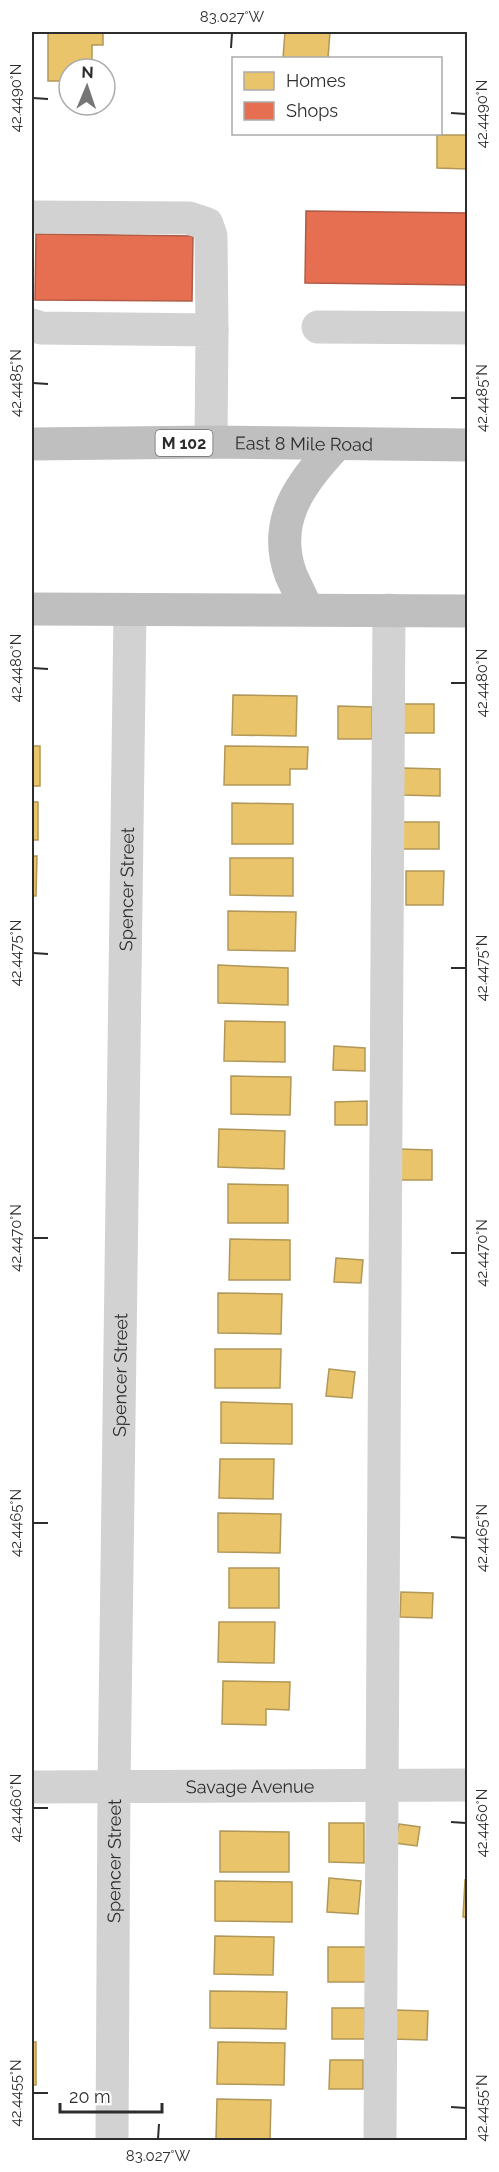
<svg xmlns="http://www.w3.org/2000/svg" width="499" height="2172" font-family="Raleway,sans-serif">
<rect width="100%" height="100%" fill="#fff"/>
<g fill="#e9c46a" stroke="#b19758" stroke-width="1.5">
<polygon points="48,32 103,32 103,45 92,45 92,69 69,69 69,81 48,81"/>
<polygon points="285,32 330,32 328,58 283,58"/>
<polygon points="437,135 468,135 468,169 437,168"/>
<polygon points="233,695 297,696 296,736 232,735"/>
<polygon points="401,704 434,704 434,733 400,733"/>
<polygon points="338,706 372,707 372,739 338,739"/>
<rect x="32" y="746" width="8" height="40"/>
<polygon points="225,746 308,747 307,769 290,769 290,785 224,785"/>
<polygon points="403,768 440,769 440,796 402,795"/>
<rect x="32" y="802" width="6" height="38"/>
<polygon points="232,803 293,804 293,844 232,844"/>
<rect x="401" y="822" width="38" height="27"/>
<polygon points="32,856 37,856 36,896 32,896"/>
<polygon points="230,858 293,858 293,896 230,895"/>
<polygon points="406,871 444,871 443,905 406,905"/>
<polygon points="228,911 296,912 295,951 228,950"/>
<polygon points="218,965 288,968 288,1005 218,1003"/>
<polygon points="225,1021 285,1022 285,1062 224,1061"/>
<polygon points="334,1046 365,1048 365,1071 333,1070"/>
<polygon points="231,1076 291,1077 290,1115 231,1114"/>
<polygon points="367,1101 367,1125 335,1125 335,1102"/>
<polygon points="219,1129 285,1131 284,1169 218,1167"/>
<polygon points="399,1149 432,1150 432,1180 399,1180"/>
<polygon points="228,1184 288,1185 288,1223 228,1223"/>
<polygon points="230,1239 290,1240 290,1280 229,1280"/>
<polygon points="336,1258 363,1260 361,1283 334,1282"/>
<polygon points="218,1293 282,1294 281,1334 218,1333"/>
<polygon points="215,1349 281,1349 280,1388 215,1388"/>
<polygon points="329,1369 355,1372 352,1398 326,1396"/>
<polygon points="221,1402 292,1404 292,1444 221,1443"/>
<polygon points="220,1459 274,1459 273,1499 219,1498"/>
<polygon points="218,1513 281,1514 280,1553 218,1552"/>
<rect x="229" y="1568" width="50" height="40"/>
<polygon points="401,1592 433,1593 432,1618 400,1617"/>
<polygon points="219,1622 275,1622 274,1663 218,1662"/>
<polygon points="223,1681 290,1682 289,1710 266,1709 266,1725 222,1724"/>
<polygon points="329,1823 364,1823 364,1863 329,1862"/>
<polygon points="399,1824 420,1827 417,1846 395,1843"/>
<polygon points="220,1831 289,1832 289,1872 220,1872"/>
<polygon points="329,1878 361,1881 358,1914 327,1912"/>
<polygon points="465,1880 468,1881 468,1918 463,1917"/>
<polygon points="215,1881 292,1882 292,1922 215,1921"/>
<polygon points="215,1936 274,1937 273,1975 214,1974"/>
<rect x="328" y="1947" width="38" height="35"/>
<polygon points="210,1991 287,1992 286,2029 210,2028"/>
<rect x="332" y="2008" width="33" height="31"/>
<polygon points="394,2010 428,2011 427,2040 393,2039"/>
<rect x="32" y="2042" width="4" height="43"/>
<polygon points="218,2042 285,2043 284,2085 217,2084"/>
<polygon points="330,2060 363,2060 363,2089 329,2089"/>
<polygon points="217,2099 271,2100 270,2140 216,2139"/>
</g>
<g fill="#e76f51" stroke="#af5b46" stroke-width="1.5">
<polygon points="306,211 468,213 468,285 305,283"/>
<polygon points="36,234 193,236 192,301 35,300"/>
</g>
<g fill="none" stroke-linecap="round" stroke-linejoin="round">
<g stroke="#d2d2d2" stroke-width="33">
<polyline points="32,217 189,218 207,224 211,236 212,330"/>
<polyline points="32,325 41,328 212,330 211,442"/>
<polyline points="318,327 468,328"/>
<path id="s1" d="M32,1787L468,1785"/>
<path id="s2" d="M112,2140L114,1788L130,610"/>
<polyline points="380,2140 389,610"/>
</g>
<g stroke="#bfbfbf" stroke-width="33">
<path id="s3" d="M32,444L211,442L468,445"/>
<polyline points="32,609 468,611"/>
<path d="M307,609C302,598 296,586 291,575C271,521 301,482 336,445"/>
</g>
</g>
<path fill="none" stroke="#2d2d2d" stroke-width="2" d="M231,48L232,33M33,98L48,99M451,113L466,114M33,383L48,384M451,398H466M33,668L48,669M451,683H466M33,953L48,954M451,968H466M33,1238H48M451,1253H466M33,1523H48M451,1537L466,1538M33,1808H48M451,1822L466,1823M33,2093H48M451,2107L466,2108M158,2139L159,2124"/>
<g text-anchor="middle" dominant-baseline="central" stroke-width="6" stroke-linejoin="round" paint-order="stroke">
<rect fill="#fff" stroke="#6c6c6c" stroke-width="1.5" x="155.5" y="430" width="57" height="26" rx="4.5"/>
<g font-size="16" font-weight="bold" fill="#2d2d2d">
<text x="184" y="443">M 102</text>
</g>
<g font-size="18" fill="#2d2d2d" stroke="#fff">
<text stroke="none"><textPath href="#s3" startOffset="272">East 8 Mile Road</textPath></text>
<text stroke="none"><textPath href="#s2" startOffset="1251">Spencer Street</textPath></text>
<text stroke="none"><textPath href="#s2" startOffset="765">Spencer Street</textPath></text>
<text stroke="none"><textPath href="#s1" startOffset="218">Savage Avenue</textPath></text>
<text stroke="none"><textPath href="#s2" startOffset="279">Spencer Street</textPath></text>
</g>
</g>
<rect width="499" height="2172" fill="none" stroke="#ffffff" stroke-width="66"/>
<rect x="232" y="57" width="210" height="78" fill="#ffffff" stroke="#ababab" stroke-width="1.5"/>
<rect x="244" y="72" width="30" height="18" fill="#e9c46a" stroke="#ababab" stroke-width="1.5"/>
<text x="286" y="87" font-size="18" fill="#2d2d2d">Homes</text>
<rect x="244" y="102" width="30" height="18" fill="#e76f51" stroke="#ababab" stroke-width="1.5"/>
<text x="286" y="117" font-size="18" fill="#2d2d2d">Shops</text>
<g transform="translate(87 87) rotate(2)"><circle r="28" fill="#ffffff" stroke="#ababab" stroke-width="1.5"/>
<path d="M0-4.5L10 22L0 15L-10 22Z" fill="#767676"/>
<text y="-9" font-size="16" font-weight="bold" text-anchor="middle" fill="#2d2d2d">N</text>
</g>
<path d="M60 2103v9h102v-9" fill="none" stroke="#2d2d2d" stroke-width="3"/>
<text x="69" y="2103" font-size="18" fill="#2d2d2d" stroke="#ffffff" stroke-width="4.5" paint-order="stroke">20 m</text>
<rect x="33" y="33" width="433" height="2106" fill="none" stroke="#2d2d2d" stroke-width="2"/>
<g font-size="15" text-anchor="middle" fill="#2d2d2d">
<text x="232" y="22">83.027°W</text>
<text transform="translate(16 98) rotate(-90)" y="5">42.4490°N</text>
<text transform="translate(482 114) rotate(-90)" y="5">42.4490°N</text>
<text transform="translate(16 383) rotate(-90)" y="5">42.4485°N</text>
<text transform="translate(482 398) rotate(-90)" y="5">42.4485°N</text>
<text transform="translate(16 668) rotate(-90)" y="5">42.4480°N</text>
<text transform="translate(482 683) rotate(-90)" y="5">42.4480°N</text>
<text transform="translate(16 953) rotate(-90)" y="5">42.4475°N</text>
<text transform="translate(482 968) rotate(-90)" y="5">42.4475°N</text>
<text transform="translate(16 1238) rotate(-90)" y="5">42.4470°N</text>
<text transform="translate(482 1253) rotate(-90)" y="5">42.4470°N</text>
<text transform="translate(16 1523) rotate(-90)" y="5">42.4465°N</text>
<text transform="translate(482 1538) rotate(-90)" y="5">42.4465°N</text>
<text transform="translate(16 1808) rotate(-90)" y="5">42.4460°N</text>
<text transform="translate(482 1823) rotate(-90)" y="5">42.4460°N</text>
<text transform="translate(16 2093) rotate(-90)" y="5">42.4455°N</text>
<text transform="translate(482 2108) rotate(-90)" y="5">42.4455°N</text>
<text x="158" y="2161">83.027°W</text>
</g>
</svg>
